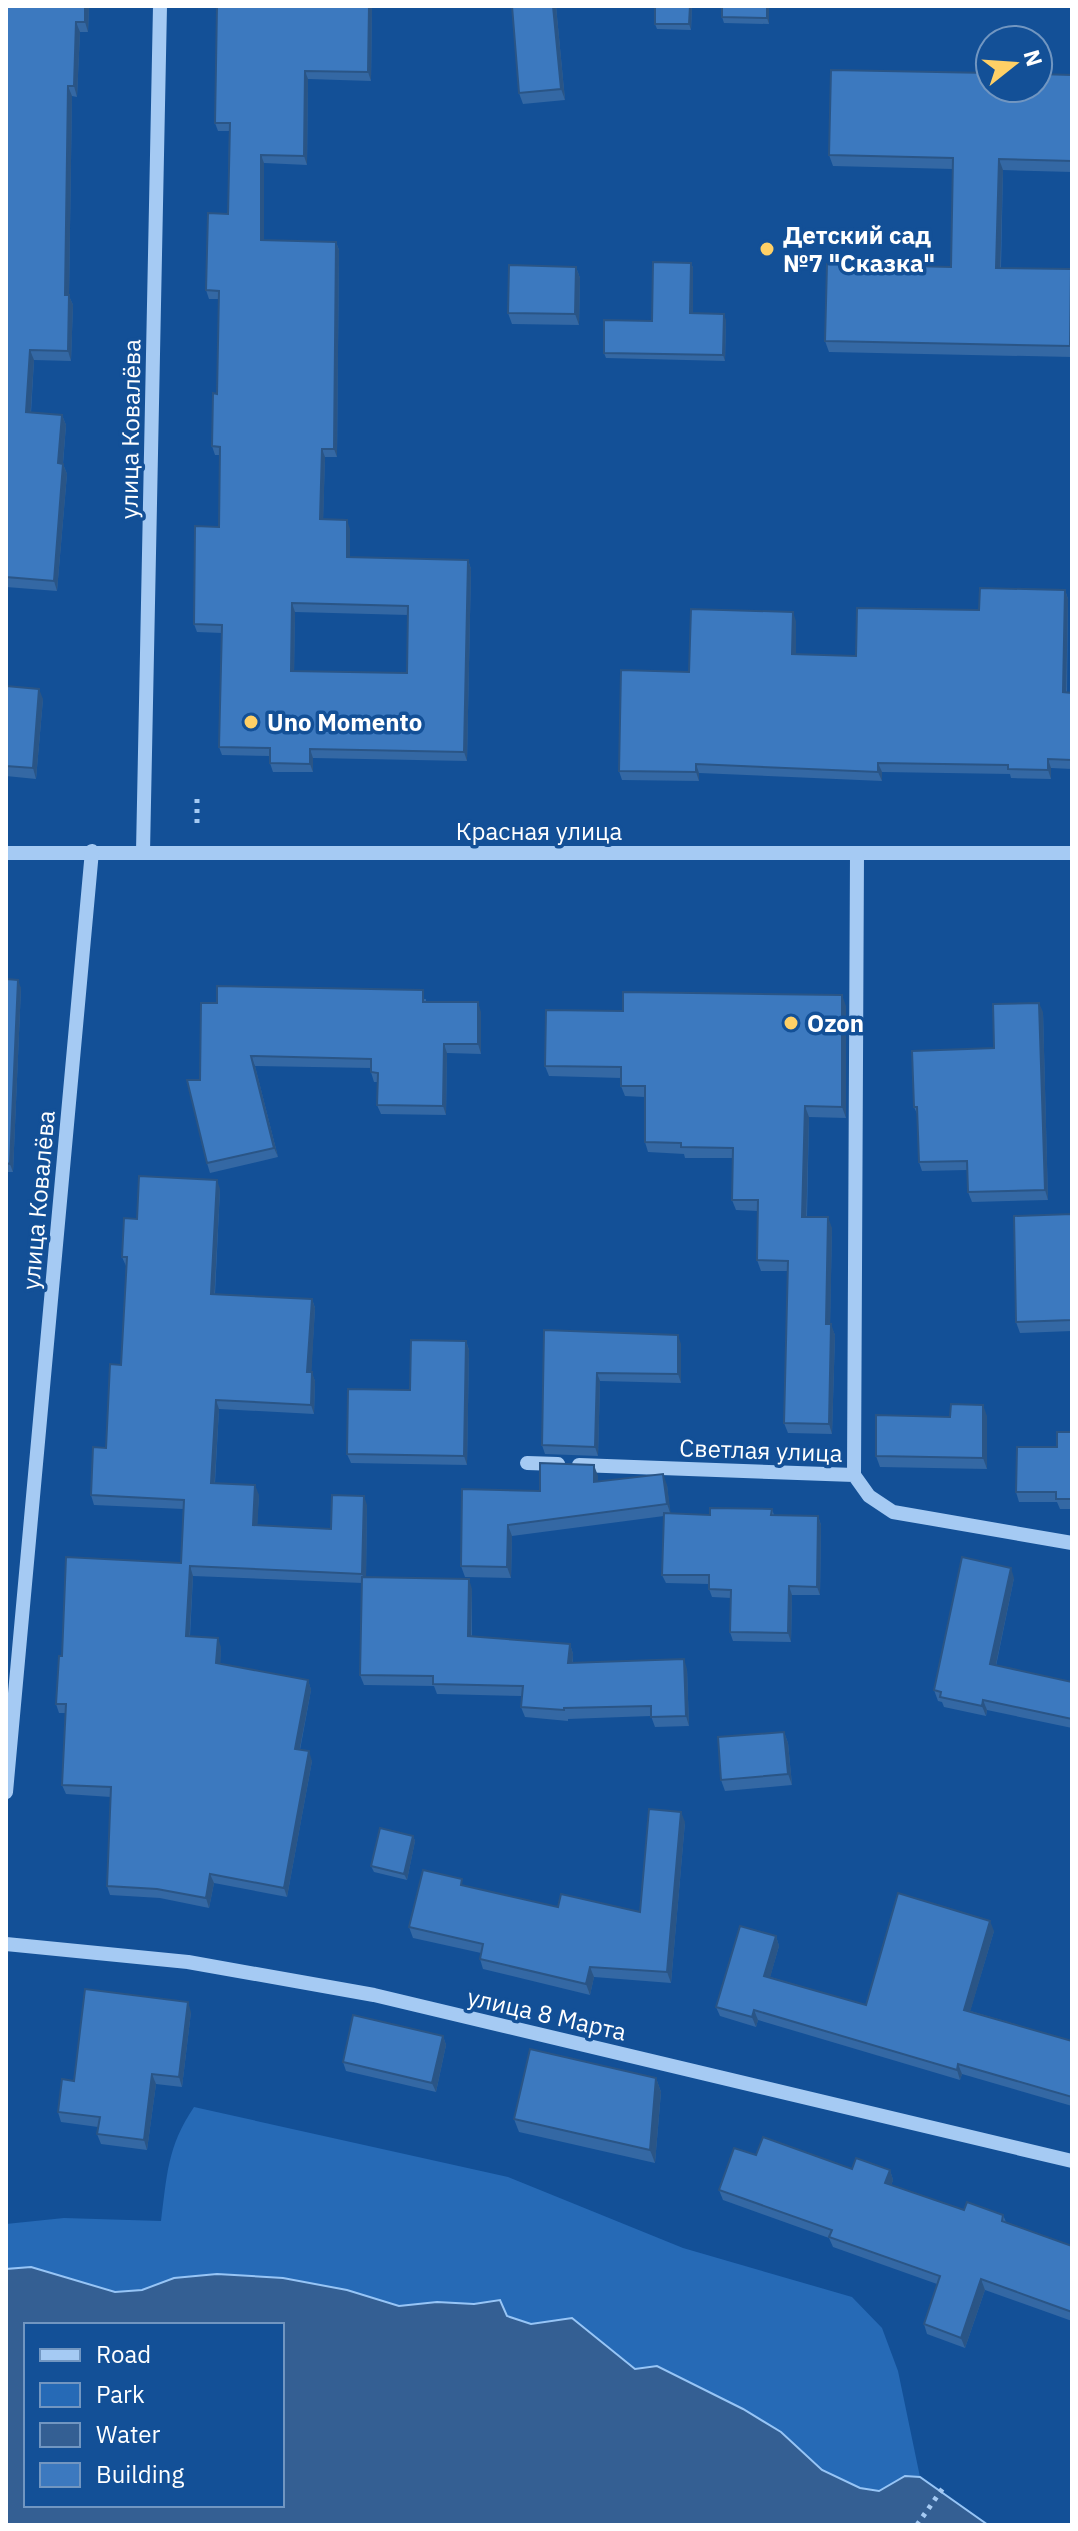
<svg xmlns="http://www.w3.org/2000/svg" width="1078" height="2531" font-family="'IBM Plex Sans',sans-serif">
<rect width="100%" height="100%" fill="#135097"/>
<path fill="#266ab6" d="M194,2107L508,2177L683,2248L852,2297L882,2328L898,2371L920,2477L905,2476L879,2492L860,2488L822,2470L781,2432L658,2366L636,2369L572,2318L531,2324L507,2316L500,2300L474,2304L437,2302L399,2306L347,2290L283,2278L217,2274L174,2278L142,2290L115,2292L32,2267L6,2269V2224L64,2218L161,2221C167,2176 167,2147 194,2107Z"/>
<path fill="#345f93" stroke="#97c5f6" stroke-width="2" fill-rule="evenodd" d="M31,2267L115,2292L142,2290L174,2278L217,2274L283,2278L347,2290L399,2306L437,2302L474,2304L500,2300L507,2316L531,2324L572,2318L635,2369L657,2366L743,2409L781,2432L822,2470L860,2488L879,2491L905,2476L920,2477L988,2525H6V2269ZM26,2325H282V2505H26Z"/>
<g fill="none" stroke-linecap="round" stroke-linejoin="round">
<g stroke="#a5caf3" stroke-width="5" stroke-dasharray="4 6" stroke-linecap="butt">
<polyline points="197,799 197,827"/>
<polyline points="917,2525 945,2485"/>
</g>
<g stroke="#a5caf3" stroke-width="14">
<polyline points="143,852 160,6"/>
<polyline points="6,853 1072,853"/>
<polyline points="527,1463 558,1464"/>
<polyline points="579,1465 854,1475 869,1496 893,1512 1072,1543"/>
<polyline points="854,1475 857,854"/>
<polyline points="6,1792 92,851"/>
<polyline points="6,1944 188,1962 374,1995 1072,2161"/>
</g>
</g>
<g fill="#3468a4" fill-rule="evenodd">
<polygon points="6,6 89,6 88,32 80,32 77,97 72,96 69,296 73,305 71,361 34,360 31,413 62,415 66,425 63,464 67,474 57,591 6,587"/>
<path d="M372,6L371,81L308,79L307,165L264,163V240L336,242L339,250L337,457H325L323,520L350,529V557L468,560L471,569L467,761L313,758V772H273L270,763V756L222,755L219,747L222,633L197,632L194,624L219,527L220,455H215L212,446L217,394L219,299H209L206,290L228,214L229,131H218L215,123ZM295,612L408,615L407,673L294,671Z"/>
<polygon points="512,6 556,6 565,100 523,104 519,93"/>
<polygon points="692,6 691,30 657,29 655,24"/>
<polygon points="722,6 769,6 769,24 724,23 722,17"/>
<polygon points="1072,75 1072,172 1003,170 1001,268 1072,271 1072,357 829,352 825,341 951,267 953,169 833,166 829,155"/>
<polygon points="691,263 693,268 693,313 726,320 725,361 606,358 604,353 652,321"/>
<polygon points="576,267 580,278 579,325 512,324 508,313"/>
<polygon points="1065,590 1068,599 1067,693 1072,693 1072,769 1051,768 1051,779 1011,778 1010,774 882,772 882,781 699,773 699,781 622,780 619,771 689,672 796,621 796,654 856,656 979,610"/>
<polygon points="6,686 43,699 36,779 6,776"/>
<polygon points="6,979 21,988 13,1172 6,1172"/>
<polygon points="426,999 426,1002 481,1012 481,1054 447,1053 446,1115 381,1114 377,1105 378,1082 374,1082 371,1072 371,1068 255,1066 278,1157 210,1173 207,1163 217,1003"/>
<polygon points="846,1006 846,1118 809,1117 807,1217 832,1228 830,1324 835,1335 832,1434 788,1433 784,1423 788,1271 761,1271 757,1260 758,1211 736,1210 732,1200 733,1158 685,1158 684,1154 648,1152 645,1142 645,1097 625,1096 621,1086 621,1078 549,1076 545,1066 623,1011"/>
<polygon points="1043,1012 1048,1200 972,1202 968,1192 967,1170 922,1171 919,1162 918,1116 914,1107"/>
<polygon points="220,1189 215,1294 312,1299 315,1308 311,1372 315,1381 314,1414 219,1409 215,1483 259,1495 257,1525 331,1529 367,1505 366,1577 472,1589 472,1636 570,1644 573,1654 573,1663 687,1669 689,1726 655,1727 651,1716 568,1719 568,1721 525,1717 521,1707 522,1696 437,1694 434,1686 364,1685 360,1675 362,1583 193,1576 190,1636 221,1647 220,1664 308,1680 311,1690 300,1750 312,1761 287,1897 214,1883 209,1908 160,1898 110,1895 107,1886 111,1797 66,1794 62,1785 66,1713 59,1713 56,1704 62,1656 181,1563 183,1509 94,1505 91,1495 106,1448 121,1365 126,1266 122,1257 137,1219"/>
<polygon points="1072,1214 1072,1331 1020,1333 1016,1322"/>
<polygon points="544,1330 681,1344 681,1383 600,1381 598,1456 545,1454 542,1445"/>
<polygon points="466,1341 469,1350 467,1465 351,1463 347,1454 410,1390"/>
<polygon points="987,1416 987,1469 880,1467 876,1456 950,1417"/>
<polygon points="1072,1432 1072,1509 1060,1509 1057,1502 1019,1502 1016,1492"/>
<polygon points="598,1476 598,1482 667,1485 670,1513 710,1515 772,1509 774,1515 818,1516 821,1525 820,1595 792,1595 791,1642 733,1641 730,1632 731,1598 712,1597 709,1589 709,1584 666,1583 662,1575 664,1516 512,1536 511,1578 465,1577 461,1566 540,1491"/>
<polygon points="1014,1578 996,1666 1072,1682 1072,1728 987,1710 986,1716 944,1707 942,1702 938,1701 934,1690"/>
<polygon points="784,1732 788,1743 792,1785 725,1791 721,1780"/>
<polygon points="685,1822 671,1983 594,1977 590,1995 483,1969 480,1959 481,1953 413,1938 409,1927 464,1886 558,1907 640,1912"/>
<polygon points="413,1836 415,1841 407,1880 374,1872 371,1866"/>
<polygon points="994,1931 970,2011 1072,2041 1072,2106 962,2074 960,2080 758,2020 756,2027 720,2016 716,2007 776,1936 779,1946 770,1977 866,2005"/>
<polygon points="191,2012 182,2087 156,2084 147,2150 101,2144 97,2134 98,2127 61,2122 58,2112 74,2081"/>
<polygon points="443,2036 446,2045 436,2092 346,2071 343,2062"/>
<polygon points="656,2078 661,2092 655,2163 519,2132 514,2119"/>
<polygon points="756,2155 852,2169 890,2170 893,2180 891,2186 964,2210 1003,2215 1006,2222 1072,2246 1072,2321 985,2290 965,2348 927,2334 924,2324 937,2284 833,2247 829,2238 723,2200 719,2190"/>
</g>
<g fill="#2a5586">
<polygon points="85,6 89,6 88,32 85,22"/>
<polygon points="369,6 372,6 371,81 368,72"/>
<polygon points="553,6 556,6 565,100 561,89"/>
<polygon points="690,6 692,6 691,30 689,24"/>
<polygon points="767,6 769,6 769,24 767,18"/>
<polygon points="76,22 80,32 77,97 74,86"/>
<polygon points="305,71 308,79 307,165 304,156"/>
<polygon points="68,86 72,96 69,296 73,305 71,361 68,351 65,295"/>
<polygon points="261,155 264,163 264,249 261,240"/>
<polygon points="999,159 1003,170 1000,279 996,268"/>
<polygon points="336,242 339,250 337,457 334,449"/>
<polygon points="691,263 693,268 693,319 690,313"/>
<polygon points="576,267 580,278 579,325 575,314"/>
<polygon points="1071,269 1072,271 1072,352 1070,346"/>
<polygon points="724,314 726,320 725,361 723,355"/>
<polygon points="30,350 34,360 30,422 26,412"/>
<polygon points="62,415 66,425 62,474 58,463"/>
<polygon points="322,449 325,457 323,528 320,519"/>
<polygon points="63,464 67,474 57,591 54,581"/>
<polygon points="347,520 350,529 350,566 347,557"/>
<polygon points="468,560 471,569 467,761 464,752"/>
<polygon points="1065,590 1068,599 1066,702 1063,692"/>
<polygon points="292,603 295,612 294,680 291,671"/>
<polygon points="793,612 796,621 796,663 792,654"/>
<polygon points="39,689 43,699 36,779 33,768"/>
<polygon points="310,749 313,758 313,772 310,764"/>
<polygon points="1048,759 1051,768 1051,779 1048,770"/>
<polygon points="878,763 882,772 882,781 878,772"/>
<polygon points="696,764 699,773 699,781 696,772"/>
<polygon points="18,980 21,988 13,1172 10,1164"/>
<polygon points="842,995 846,1006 846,1118 842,1107"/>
<polygon points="478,1002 481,1012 481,1054 478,1044"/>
<polygon points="1039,1003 1043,1012 1048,1200 1045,1190"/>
<polygon points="444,1044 447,1053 446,1115 443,1106"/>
<polygon points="251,1056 255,1066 278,1157 274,1148"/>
<polygon points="805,1106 809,1117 806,1227 802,1217"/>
<polygon points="217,1180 220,1189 214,1303 211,1294"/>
<polygon points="828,1217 832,1228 830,1335 826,1324"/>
<polygon points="312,1299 315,1308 311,1381 307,1372"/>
<polygon points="831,1324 835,1335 832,1434 829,1424"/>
<polygon points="678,1335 681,1344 681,1383 678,1374"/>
<polygon points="466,1341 469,1350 467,1465 464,1456"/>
<polygon points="312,1372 315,1381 314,1414 311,1405"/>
<polygon points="597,1373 600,1381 598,1456 595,1447"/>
<polygon points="216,1400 219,1409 214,1493 211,1483"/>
<polygon points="983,1405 987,1416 987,1469 983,1458"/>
<polygon points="594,1465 598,1476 598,1493 594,1482"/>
<polygon points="663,1474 667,1485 671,1515 667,1504"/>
<polygon points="255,1485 259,1495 257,1534 253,1525"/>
<polygon points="364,1496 367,1505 366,1584 362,1574"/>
<polygon points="818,1516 821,1525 820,1595 817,1587"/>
<polygon points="508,1525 512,1536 511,1578 507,1567"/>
<polygon points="190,1566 193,1576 189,1645 186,1636"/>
<polygon points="1011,1568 1014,1578 994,1674 990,1664"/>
<polygon points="469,1579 472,1589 471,1646 468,1636"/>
<polygon points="789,1586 792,1595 791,1642 788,1633"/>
<polygon points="218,1638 221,1647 220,1672 216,1663"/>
<polygon points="570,1644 573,1654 572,1674 568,1663"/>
<polygon points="684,1659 687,1669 689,1726 686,1716"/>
<polygon points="308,1680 311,1690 298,1758 295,1749"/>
<polygon points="983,1700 987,1710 986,1716 982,1706"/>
<polygon points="784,1732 788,1743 792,1785 788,1774"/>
<polygon points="309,1751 312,1761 287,1897 284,1888"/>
<polygon points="681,1812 685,1822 671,1983 667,1972"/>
<polygon points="413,1836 415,1841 407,1880 404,1874"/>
<polygon points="210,1874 214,1883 209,1908 206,1898"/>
<polygon points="990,1921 994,1931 968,2019 964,2010"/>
<polygon points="776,1936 779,1946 768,1985 764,1976"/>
<polygon points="590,1967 594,1977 590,1995 586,1984"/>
<polygon points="188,2002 191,2012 182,2087 179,2077"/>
<polygon points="754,2010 758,2020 756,2027 752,2017"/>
<polygon points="443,2036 446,2045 436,2092 432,2083"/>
<polygon points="958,2064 962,2074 960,2080 957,2070"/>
<polygon points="152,2074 156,2084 147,2150 144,2140"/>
<polygon points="656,2078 661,2092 655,2163 650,2150"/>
<polygon points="890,2170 893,2180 889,2193 885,2183"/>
<polygon points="981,2279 985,2290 965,2348 961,2338"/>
</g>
<g fill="#3c79bf" stroke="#2a5586" stroke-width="2" fill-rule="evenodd">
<polygon points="6,6 85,6 85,22 76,22 74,86 68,86 65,295 69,295 68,351 30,350 26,412 62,415 58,463 63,464 54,581 6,577"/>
<path d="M217,6H369L368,72L305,71L304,156L261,155V240L336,242L334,449H322L320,519L347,520V557L468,560L464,752L310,749V764L270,763V748L219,747L222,625L194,624L195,526L219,527L220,447L212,446L213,393L217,394L219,291L206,290L208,213L228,214L230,123H215ZM292,603L408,606L407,673L291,671Z"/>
<polygon points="512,6 553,6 561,89 519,93"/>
<polygon points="655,6 690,6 689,24 655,24"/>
<polygon points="722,6 767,6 767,18 722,17"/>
<polygon points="831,70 990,73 990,88 1038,88 1038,74 1072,75 1072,161 999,159 996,268 1071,269 1070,346 825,341 827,264 951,267 953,158 829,155"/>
<polygon points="653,262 691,263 690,313 724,314 723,355 604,353 604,320 652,321"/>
<polygon points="509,265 576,267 575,314 508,313"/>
<polygon points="980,588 1065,590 1063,692 1072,693 1072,760 1048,759 1048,770 1008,769 1008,765 878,763 878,772 696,764 696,772 619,771 621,670 689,672 691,609 793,612 792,654 856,656 857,608 979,610"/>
<polygon points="6,686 39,689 33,768 6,766"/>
<polygon points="6,979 18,980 10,1164 6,1163"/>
<polygon points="217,986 423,990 423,1002 478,1002 478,1044 444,1044 443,1106 377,1105 378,1073 371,1072 371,1059 251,1056 274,1148 207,1163 187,1080 200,1080 201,1003 217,1003"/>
<polygon points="623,992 842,995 842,1107 805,1106 802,1217 828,1217 826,1324 831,1324 829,1424 784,1423 788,1261 757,1260 758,1200 732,1200 733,1148 681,1147 681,1143 645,1142 645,1086 621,1086 621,1067 545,1066 546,1010 623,1011"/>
<polygon points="1039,1003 1045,1190 968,1192 967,1161 919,1162 917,1107 914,1107 912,1051 994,1048 993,1004"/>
<polygon points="139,1176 217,1180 211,1294 312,1299 307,1372 312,1372 311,1405 216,1400 211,1483 255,1485 253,1525 331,1529 332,1495 364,1496 362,1574 190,1566 186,1636 218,1638 216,1663 308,1680 295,1749 309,1751 284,1888 210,1874 206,1898 157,1889 107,1886 111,1787 62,1785 66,1704 56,1704 59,1656 62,1656 66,1557 181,1563 184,1500 91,1495 93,1447 106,1448 110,1364 121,1365 127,1257 122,1257 124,1218 137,1219"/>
<polygon points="1072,1214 1072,1320 1016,1322 1014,1216"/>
<polygon points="544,1330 678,1335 678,1374 597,1373 595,1447 542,1445"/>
<polygon points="411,1340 466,1341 464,1456 347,1454 348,1389 410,1390"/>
<polygon points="951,1404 983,1405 983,1458 876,1456 876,1415 950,1417"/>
<polygon points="1057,1432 1072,1432 1072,1499 1056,1499 1056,1492 1016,1492 1017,1447 1057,1447"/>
<polygon points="540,1463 594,1465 594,1482 663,1474 667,1504 508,1525 507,1567 461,1566 462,1489 540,1491"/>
<polygon points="710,1508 772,1509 771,1515 818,1516 817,1587 789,1586 788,1633 730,1632 731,1590 709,1589 709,1575 662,1575 664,1513 710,1515"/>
<polygon points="962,1557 1011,1568 990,1664 1072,1682 1072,1719 983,1700 982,1706 940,1697 941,1692 934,1690"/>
<polygon points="362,1577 469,1579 468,1636 570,1644 568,1663 684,1659 686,1716 651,1717 651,1706 564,1708 564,1710 521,1707 523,1686 433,1684 433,1676 360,1675"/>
<polygon points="784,1732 788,1774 721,1780 718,1737"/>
<polygon points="649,1809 681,1812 667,1972 590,1967 586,1984 480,1959 483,1944 409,1927 423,1870 462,1879 461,1885 558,1907 561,1894 640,1912"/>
<polygon points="380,1828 413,1836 404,1874 371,1866"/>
<polygon points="898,1893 990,1921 964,2010 1072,2041 1072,2097 958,2064 957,2070 754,2010 752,2017 716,2007 740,1926 776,1936 764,1976 866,2005"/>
<polygon points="85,1989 188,2002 179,2077 152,2074 144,2140 97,2134 100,2117 58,2112 62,2079 74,2081"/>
<polygon points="353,2015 443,2036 432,2083 343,2062"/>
<polygon points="530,2049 656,2078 650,2150 514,2119"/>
<polygon points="763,2137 852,2169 856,2158 890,2170 885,2183 964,2210 967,2202 1003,2215 1002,2221 1072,2246 1072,2312 981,2279 961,2338 924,2324 940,2276 829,2237 832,2230 719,2190 734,2148 756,2155"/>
</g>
<g fill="#ffd066" stroke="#135097" stroke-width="3">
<circle cx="767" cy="249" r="8"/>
<circle cx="251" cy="722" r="8"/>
<circle cx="791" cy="1023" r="8"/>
</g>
<g text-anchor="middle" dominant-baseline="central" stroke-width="7" stroke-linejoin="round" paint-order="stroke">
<g font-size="24" font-weight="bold" fill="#fff" stroke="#135097" text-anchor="start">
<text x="783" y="235">Детский сад<tspan x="783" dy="28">№7 "Сказка"</tspan></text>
<text x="267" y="722">Uno Momento</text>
<text x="807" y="1023">Ozon</text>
</g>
<g font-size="24" fill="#fff" stroke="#135097">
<text transform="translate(130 429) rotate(-89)">улица Ковалёва</text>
<text x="539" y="831">Красная улица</text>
<text transform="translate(38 1200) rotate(-85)">улица Ковалёва</text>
<text transform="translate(761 1450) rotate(2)">Светлая улица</text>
<text transform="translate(547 2014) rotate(13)">улица 8 Марта</text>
</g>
</g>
<rect width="1078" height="2531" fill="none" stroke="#ffffff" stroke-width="16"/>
<rect x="24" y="2323" width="260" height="184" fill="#135097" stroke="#7196c1" stroke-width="2"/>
<rect x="40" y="2349" width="40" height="12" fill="#a5caf3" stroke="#7196c1" stroke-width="2"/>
<text x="96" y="2363" font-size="24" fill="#ffffff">Road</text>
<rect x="40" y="2383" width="40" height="24" fill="#266ab6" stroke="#7196c1" stroke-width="2"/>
<text x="96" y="2403" font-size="24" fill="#ffffff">Park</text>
<rect x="40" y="2423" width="40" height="24" fill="#345f93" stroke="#7196c1" stroke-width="2"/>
<text x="96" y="2443" font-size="24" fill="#ffffff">Water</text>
<rect x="40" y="2463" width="40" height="24" fill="#3c79bf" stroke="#7196c1" stroke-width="2"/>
<text x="96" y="2483" font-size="24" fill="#ffffff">Building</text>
<g transform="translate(1014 64) rotate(73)"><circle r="38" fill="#135097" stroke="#7196c1" stroke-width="2"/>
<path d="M0-6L14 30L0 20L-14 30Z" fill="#ffd066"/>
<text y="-12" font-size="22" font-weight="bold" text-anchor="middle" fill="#ffffff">N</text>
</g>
</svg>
